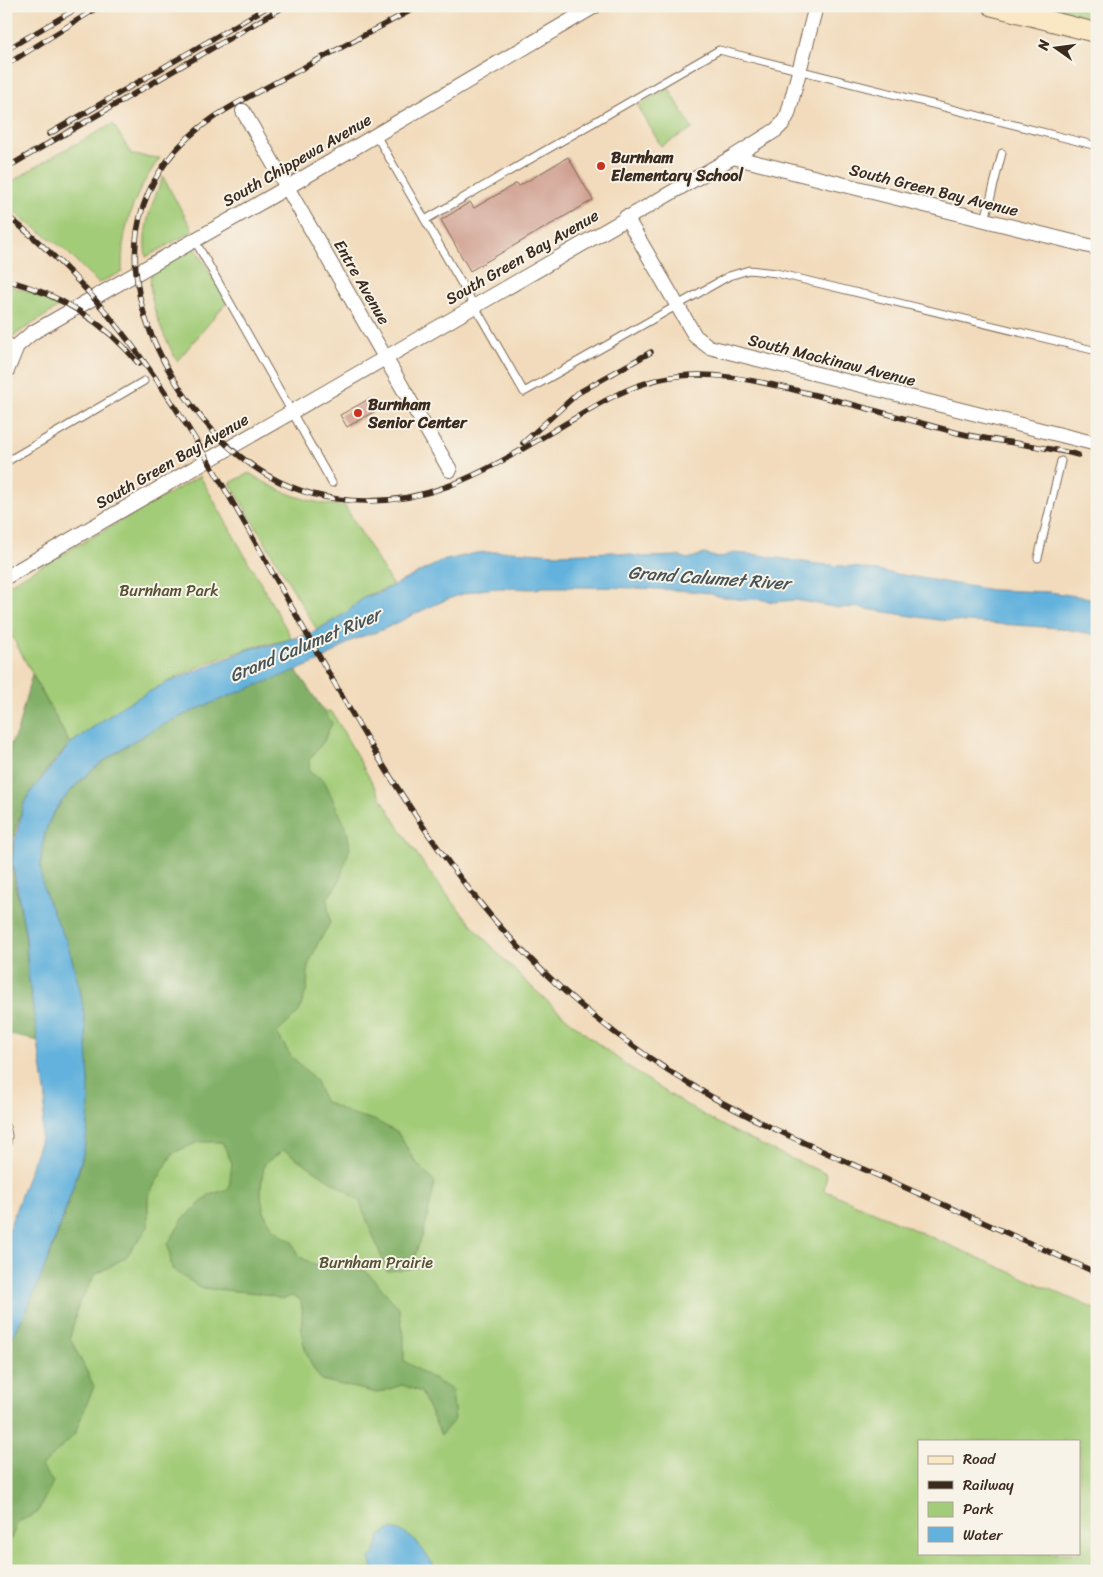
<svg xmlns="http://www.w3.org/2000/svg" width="1103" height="1577" font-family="Sriracha,sans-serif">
<rect width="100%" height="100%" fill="#f7f3e8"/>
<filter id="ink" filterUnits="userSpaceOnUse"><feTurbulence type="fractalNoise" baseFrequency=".02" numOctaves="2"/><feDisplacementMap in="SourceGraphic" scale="10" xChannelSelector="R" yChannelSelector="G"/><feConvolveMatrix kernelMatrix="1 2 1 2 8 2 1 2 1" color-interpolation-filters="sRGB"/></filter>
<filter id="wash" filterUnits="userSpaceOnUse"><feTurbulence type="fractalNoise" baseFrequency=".0096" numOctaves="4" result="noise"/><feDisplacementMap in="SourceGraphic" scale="20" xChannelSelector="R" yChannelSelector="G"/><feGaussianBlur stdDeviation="1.12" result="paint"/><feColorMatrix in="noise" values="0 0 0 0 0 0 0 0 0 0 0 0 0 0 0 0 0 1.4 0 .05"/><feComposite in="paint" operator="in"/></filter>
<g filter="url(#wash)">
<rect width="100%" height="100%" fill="#f2dbbc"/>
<g fill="#a3cc78" stroke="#6f7b4b" fill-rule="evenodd">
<polygon points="1046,6 1097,6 1097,19"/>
<polygon points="669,88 692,129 661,146 638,106"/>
<path d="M113,124L132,155L160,158C134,193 121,228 122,272L98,283L63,248L6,207V185L57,154Z"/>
<path d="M163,177L193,231L146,257C141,230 152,203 163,177Z"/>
<path d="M195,247L227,302L177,361C164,336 147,303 151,274Z"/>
<polygon points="6,285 44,296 62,305 10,338 6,336"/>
<path d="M249,473C278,492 310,504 345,506L393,586L365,596L346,613L317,630L230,483Z"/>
<path d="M200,476L292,639C278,643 264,644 251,648C186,667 124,703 70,744L6,625V586Z"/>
<path d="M315,710L332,712C362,764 391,819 426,867C501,970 598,1054 707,1117C746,1139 787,1157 827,1174L824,1190L1097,1310V1571H6V1349ZM919,1441H1079V1553H919Z"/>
</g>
<g fill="#82b068" stroke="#5e6d43">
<path d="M296,670L332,723L324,741L309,760L310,773L324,780L347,830L350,848L339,882L327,899L330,923L318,943L308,966L307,988L299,1012L277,1033L290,1055L315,1079L324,1101L351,1114L374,1120L398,1133L415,1161L435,1183L424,1231L410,1269L387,1271L359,1200L284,1150L265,1163C257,1195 259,1226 292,1241L298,1256L323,1269L345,1267L366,1271L399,1308L404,1336V1361L452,1390L455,1419L441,1435L421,1392L402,1385L377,1393L321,1380C311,1365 303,1350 302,1331C301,1320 304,1310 300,1299L292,1296L282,1299L259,1293L201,1288L172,1269L168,1244L183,1219L209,1195L229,1189L232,1163L222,1142H198L173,1153L148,1196V1227L126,1257L95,1275L79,1303L70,1338L94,1386L74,1435L41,1467L53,1482L37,1513L18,1522L6,1550V1347L16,1331L53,1247L81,1164L88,1125L53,914C47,901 39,886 40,871C40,852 44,828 54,813C101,740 218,698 296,670Z"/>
<path d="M32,674L70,744C39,776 9,817 12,864C14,888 22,911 25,935C27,948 27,961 28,973C30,996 36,1019 39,1041L6,1034V753L17,732Z"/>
</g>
<g fill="#63b2dd" stroke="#4f6e7e">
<path d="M510,551L557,554L613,552L643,557L680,556L687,559L704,554L719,558L733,553L759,555L816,564L855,567L992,590L1049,592L1097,599V635L1059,628L938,620L853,607L839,608L795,600L774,602L758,599L744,600L716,596L709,593C654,587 598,587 542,587L537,589C520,589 504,587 487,589C451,593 417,614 384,629C374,634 363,635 353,640C340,647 329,658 315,663C231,697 107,732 54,812C48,821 45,833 43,843C34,885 52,907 67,943C72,956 75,972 79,986C87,1021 91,1088 88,1124C86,1150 77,1175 69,1199C52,1249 34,1302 6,1347V1237L40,1142L46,1098L28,974L26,937L12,861L14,844L24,803L32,790L70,744L124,705L166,683L252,648L271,645L314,632L346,613L365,596L378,593L442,561L476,553Z"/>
<path d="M390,1529C414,1531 425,1554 438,1571H374L370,1558L374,1555L380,1536Z"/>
</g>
<g id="blocks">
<g fill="#cf9f90">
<polygon points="568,157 593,200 470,271 441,220 470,202 474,208 517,183 519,186"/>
<polygon points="369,399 375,411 347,427 340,415"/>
</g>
</g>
</g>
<g filter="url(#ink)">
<use href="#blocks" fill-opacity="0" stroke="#7b6855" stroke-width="1"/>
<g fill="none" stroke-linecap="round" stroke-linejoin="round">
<defs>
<g id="service">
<polyline points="376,135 524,392 729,276 749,270 776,273 1097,351"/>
<polyline points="425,220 719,50 1097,146"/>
<polyline points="985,220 1002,153"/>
<polyline points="194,239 332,483"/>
<polyline points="6,340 17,346"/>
<polyline points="6,462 144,381"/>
<polyline points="1038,558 1061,461"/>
<polyline points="6,1127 8,1136 6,1149"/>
</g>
<g id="minor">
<polyline points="243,111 450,470"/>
<polyline points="733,157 1097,248"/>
<polyline points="626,217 695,336 709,347 1097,444"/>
<polyline points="6,373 17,346 32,333 286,188 595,6"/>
<polyline points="6,577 733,157 776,130 783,123 788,114 816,6"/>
</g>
<polyline id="secondary" points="992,6 1097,33"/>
</defs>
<use href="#service" stroke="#7b6855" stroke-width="9"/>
<use href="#minor" stroke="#7b6855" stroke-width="16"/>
<use href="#secondary" stroke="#7b6855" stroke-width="21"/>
<use href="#service" stroke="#fff" stroke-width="7"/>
<use href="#minor" stroke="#fff" stroke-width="14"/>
<use href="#secondary" stroke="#fae7c3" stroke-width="19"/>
<defs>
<g id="rail">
<path d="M419,6C374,30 329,54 284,78C243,100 196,121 167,161C117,228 132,309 172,376C210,438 262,489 337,499C433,512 499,462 577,417C603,401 630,386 660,379C710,368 762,382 811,394C860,406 909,420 958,433C998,442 1039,445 1078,455"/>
<polyline points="6,50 81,6"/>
<polyline points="6,65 100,6"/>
<polyline points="49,134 269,6"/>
<polyline points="6,168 285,6"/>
<path d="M6,215C114,298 183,415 249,531C317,651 386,785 472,893C536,975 620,1044 710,1096C770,1129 833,1156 895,1183C962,1213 1030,1243 1097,1273"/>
<path d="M6,280C59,294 104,321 139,364"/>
<polyline points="523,443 578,393 651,352"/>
</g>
</defs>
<use href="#rail" stroke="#3b2a1e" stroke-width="5.5"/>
<use href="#rail" stroke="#f7f3e8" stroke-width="4" stroke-dasharray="11" stroke-linecap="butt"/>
</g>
</g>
<g fill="#c8321e" stroke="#f7f3e8" stroke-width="2">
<circle cx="601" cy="166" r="5"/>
<circle cx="358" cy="413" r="5"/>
</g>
<g text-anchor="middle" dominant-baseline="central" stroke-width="4" stroke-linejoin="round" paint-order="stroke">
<g font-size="16" font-weight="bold" fill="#3b2a1e" stroke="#f7f3e8" text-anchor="start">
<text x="611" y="157">Burnham<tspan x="611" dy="18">Elementary School</tspan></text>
<text x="368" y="404">Burnham<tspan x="368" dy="18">Senior Center</tspan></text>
</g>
<g font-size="16" fill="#3b2a1e" stroke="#f7f3e8">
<text transform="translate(297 160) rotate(-30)">South Chippewa Avenue</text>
<text transform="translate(934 190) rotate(14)">South Green Bay Avenue</text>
<text transform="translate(522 257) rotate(-30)">South Green Bay Avenue</text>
<text transform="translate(362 282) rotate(60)">Entre Avenue</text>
<text transform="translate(832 360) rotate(14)">South Mackinaw Avenue</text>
<text transform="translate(172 461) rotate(-30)">South Green Bay Avenue</text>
</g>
<g font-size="16" fill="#555234" stroke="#f7f3e8">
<text x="169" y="590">Burnham Park</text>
<text x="376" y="1262">Burnham Prairie</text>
</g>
<g font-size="18" font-style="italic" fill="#475357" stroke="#f7f3e8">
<text transform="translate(709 578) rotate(4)">Grand Calumet River</text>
<text transform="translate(305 645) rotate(-23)">Grand Calumet River</text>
</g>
</g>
<rect width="1103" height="1577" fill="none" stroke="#f7f3e8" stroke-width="25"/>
<rect x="918" y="1440" width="162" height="115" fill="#f7f3e8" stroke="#aca397"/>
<rect x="928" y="1456" width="25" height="8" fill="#fae7c3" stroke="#aca397"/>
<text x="963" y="1464" font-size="15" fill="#3b2a1e">Road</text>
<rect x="928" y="1481" width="25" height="8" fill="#3b2a1e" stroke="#aca397"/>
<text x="963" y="1490" font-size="15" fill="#3b2a1e">Railway</text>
<rect x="928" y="1502" width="25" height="15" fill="#a3cc78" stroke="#aca397"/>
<text x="963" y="1514" font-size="15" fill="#3b2a1e">Park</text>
<rect x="928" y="1527" width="25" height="15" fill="#63b2dd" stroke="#aca397"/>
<text x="963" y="1540" font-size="15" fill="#3b2a1e">Water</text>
<g transform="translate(1056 48) rotate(284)" stroke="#f7f3e8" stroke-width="4" paint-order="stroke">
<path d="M0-4L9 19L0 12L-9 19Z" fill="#3b2a1e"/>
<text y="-8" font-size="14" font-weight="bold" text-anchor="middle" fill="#3b2a1e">N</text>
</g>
</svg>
